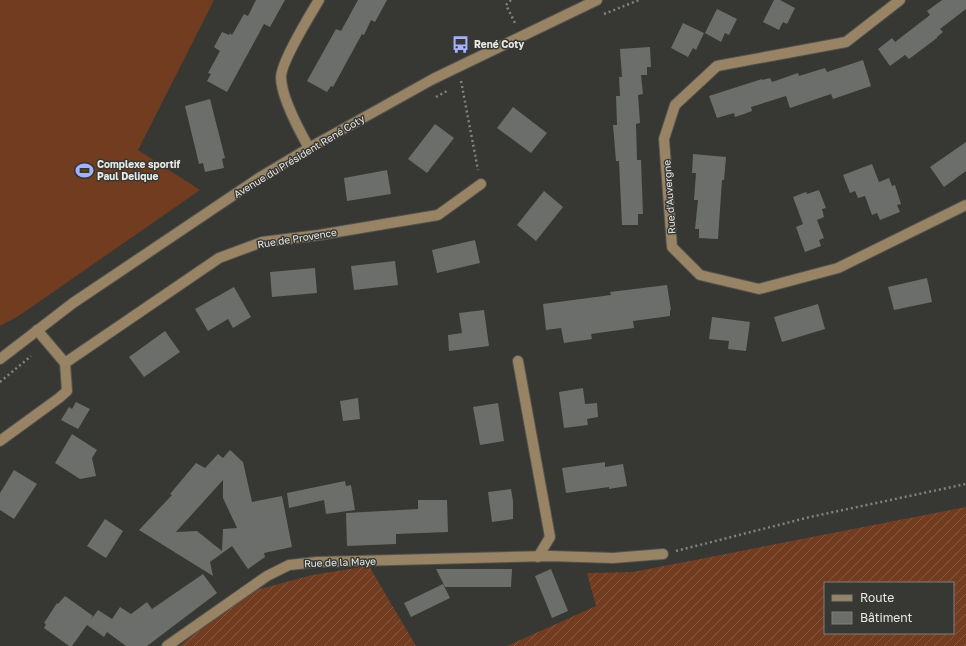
<svg xmlns="http://www.w3.org/2000/svg" width="966" height="646" font-family="'Golos Text',sans-serif">
<defs>
<pattern id="garden-furrows" width="10" height="10" patternUnits="userSpaceOnUse"><rect width="10" height="10" fill="#723c21"/><path d="M-1 1l2-2M0 10L10 0M9 11l2-2" fill="none" stroke="#865841"/></pattern>
</defs>
<rect width="100%" height="100%" fill="#373834"/>
<polygon fill="#723c21" points="0,0 214,0 138,150 200,190 20,315 0,326"/>
<g fill="url(#garden-furrows)" fill-rule="evenodd">
<path d="M966,507V646H507L596,606L587,573L633,572ZM825,583H953V633H825Z"/>
<polygon points="369,566 416,646 180,646 193,635 253,591 312,575"/>
</g>
<g fill="#6b6e6a" fill-rule="evenodd">
<polygon points="256,0 285,0 270,27 264,24 227,92 207,81 211,74 208,73 220,51 214,47 222,32 229,35 230,33 232,35 244,14 248,16"/>
<polygon points="358,0 387,0 375,22 371,20 364,35 362,34 333,87 331,86 327,92 307,81 336,29 341,31"/>
<polygon points="774,0 780,0 795,8 787,24 783,22 779,30 763,22"/>
<polygon points="942,0 966,0 966,9 940,29 943,32 937,37 937,38 909,59 905,55 890,66 878,49 892,38 895,42 930,15 927,11"/>
<polygon points="717,9 737,19 729,35 725,33 721,42 705,33"/>
<polygon points="683,23 704,33 696,50 693,48 688,57 671,48"/>
<polygon points="650,47 651,67 647,67 647,75 641,75 643,94 638,95 640,123 636,124 637,160 641,160 643,214 638,214 638,225 622,225 619,161 616,161 613,125 617,125 616,96 620,96 619,77 622,77 620,49"/>
<polygon points="863,60 871,86 833,99 831,94 790,108 786,96 751,107 752,111 744,114 735,117 734,113 717,118 709,96 762,79 762,80 770,78 772,82 798,73 799,76 825,68 827,72"/>
<polygon points="210,99 225,158 222,159 224,168 205,172 203,163 199,164 185,106"/>
<polygon points="513,107 547,133 531,153 497,128"/>
<polygon points="435,124 454,138 427,173 408,159"/>
<polygon points="966,142 966,171 944,187 930,167"/>
<polygon points="693,154 726,157 724,180 722,180 718,239 699,238 699,229 695,229 698,200 694,200 696,173 692,173"/>
<polygon points="872,164 879,182 889,178 892,186 895,185 901,204 897,205 900,212 880,220 877,213 872,215 865,196 858,198 855,191 850,193 843,175"/>
<polygon points="387,170 391,194 347,201 344,178"/>
<polygon points="819,190 826,208 822,209 824,217 817,220 824,238 819,240 821,246 805,252 796,227 803,224 793,197 806,192 807,194"/>
<polygon points="544,191 563,207 536,241 517,225"/>
<polygon points="475,240 480,263 437,273 432,250"/>
<polygon points="395,261 398,285 354,290 351,266"/>
<polygon points="315,268 317,293 272,297 270,272"/>
<polygon points="927,278 932,302 894,310 888,287"/>
<polygon points="667,285 671,310 670,310 670,316 633,321 634,328 591,334 592,339 564,343 561,328 546,330 543,304 611,295 610,292"/>
<polygon points="234,287 251,317 233,328 228,319 208,331 195,309"/>
<polygon points="818,304 825,329 782,342 774,317"/>
<polygon points="484,310 489,346 449,351 448,335 462,333 459,313"/>
<polygon points="712,317 750,322 746,351 728,349 729,341 709,339"/>
<polygon points="165,331 180,352 144,377 129,357"/>
<polygon points="583,388 585,404 597,403 598,417 587,419 588,425 564,428 559,392"/>
<polygon points="358,398 360,419 343,421 340,401"/>
<polygon points="76,402 90,409 78,429 61,420 69,407 72,409"/>
<polygon points="498,403 504,441 480,445 473,407"/>
<polygon points="72,434 97,450 92,458 96,476 80,479 55,463"/>
<path d="M230,450L243,462L252,502L282,496L292,547L264,553L265,557L248,569L232,546L210,562L213,576L139,530L172,495L170,494L196,463L205,468L218,454L223,458ZM223,480V498L237,528L223,529L222,551L197,531L176,532Z"/>
<polygon points="605,462 605,467 623,464 627,486 609,489 609,487 566,493 562,468"/>
<polygon points="14,470 37,484 14,519 0,510 0,493"/>
<polygon points="345,481 346,486 351,485 355,510 326,514 324,500 289,508 287,493"/>
<polygon points="511,489 513,501 513,519 492,522 488,492"/>
<polygon points="418,500 447,500 448,532 396,534 396,544 347,546 346,513 418,509"/>
<polygon points="105,519 123,531 106,558 87,546"/>
<polygon points="436,569 512,569 511,587 445,587"/>
<polygon points="551,569 568,611 552,618 535,576"/>
<polygon points="203,574 217,593 147,646 126,646 107,632 104,637 87,625 72,646 69,646 44,628 46,624 44,623 57,603 58,604 65,596 93,616 90,621 98,610 112,619 120,607 131,614 147,602 152,609"/>
<polygon points="443,584 450,598 411,617 404,603"/>
</g>
<g fill="none" stroke-linecap="round" stroke-linejoin="round">
<defs>
<g id="minor">
<polyline points="900,0 846,42 717,66 675,105 664,139 672,247 700,275 759,289 838,268 966,205"/>
<path d="M309,148C299,130 281,97 281,77C281,62 310,15 319,0"/>
<polyline points="0,359 73,303 259,178 309,148 433,79 597,0"/>
<polyline points="518,361 550,537 538,557"/>
<polyline points="65,363 219,258 262,242 319,235 438,215 481,184"/>
<polyline points="0,441 59,398 67,391 65,363 37,330"/>
<polyline points="167,646 267,576 289,565 317,562 550,556 613,558 663,554"/>
</g>
</defs>
<use href="#minor" stroke="#535450" stroke-width="12"/>
<g stroke="#82837f" stroke-width="2.5" stroke-dasharray="2 3" stroke-linecap="butt">
<polyline points="511,0 506,5 515,23"/>
<polyline points="604,14 639,0"/>
<polyline points="461,81 478,170"/>
<polyline points="436,97 447,91"/>
<polyline points="0,382 31,356"/>
<polyline points="676,551 810,517 966,484"/>
</g>
<use href="#minor" stroke="#988464" stroke-width="10"/>
</g>
<defs>
<symbol id="bus-bare" viewBox="-9 -9 18 18"><path d="M-5-6H5V4H4V6H2V4H-2V6H-4V4H-5ZM-3.5-4V0h7V-4ZM-3.5 1.2v1.5H-2V1.2ZM2 1.2v1.5H3.5V1.2Z" fill="#a5b1fc" stroke="#373834" stroke-width="2.5" paint-order="stroke"/></symbol>
<symbol id="stadium-bare" viewBox="-9 -9 18 18"><path d="M0-5a6.5 5 0 1 0 0 10a6.5 5 0 1 0 0-10ZM-3.5-1.8h7v3.6h-7Z" fill="#a5b1fc" stroke="#373834" stroke-width="2.5" paint-order="stroke"/></symbol>
</defs>
<g fill-rule="evenodd">
<use href="#bus-bare" x="448" y="32" width="25" height="25"/>
<use href="#stadium-bare" x="72" y="158" width="25" height="25"/>
</g>
<g text-anchor="middle" dominant-baseline="central" stroke-width="3" stroke-linejoin="round" paint-order="stroke">
<g font-size="10" font-weight="bold" fill="#e9e9e6" stroke="#373834" text-anchor="start">
<text x="474" y="44">René Coty</text>
<text x="97" y="164">Complexe sportif<tspan x="97" dy="12">Paul Delique</tspan></text>
</g>
<g font-size="10" fill="#e9e9e6" stroke="#373834">
<text transform="translate(299 156) rotate(-31)">Avenue du Président René Coty</text>
<text transform="translate(669 197) rotate(-94)">Rue d'Auvergne</text>
<text transform="translate(297 238) rotate(-9)">Rue de Provence</text>
<text transform="translate(340 562) rotate(-2)">Rue de la Maye</text>
</g>
</g>
<rect x="824" y="582" width="130" height="52" fill="#373834" stroke="#7e7f7b"/>
<rect x="832" y="595" width="20" height="6" fill="#988464" stroke="#7e7f7b"/>
<text x="860" y="602" font-size="12" fill="#e9e9e6">Route</text>
<rect x="832" y="612" width="20" height="12" fill="#6b6e6a" stroke="#7e7f7b"/>
<text x="860" y="622" font-size="12" fill="#e9e9e6">Bâtiment</text>
</svg>
